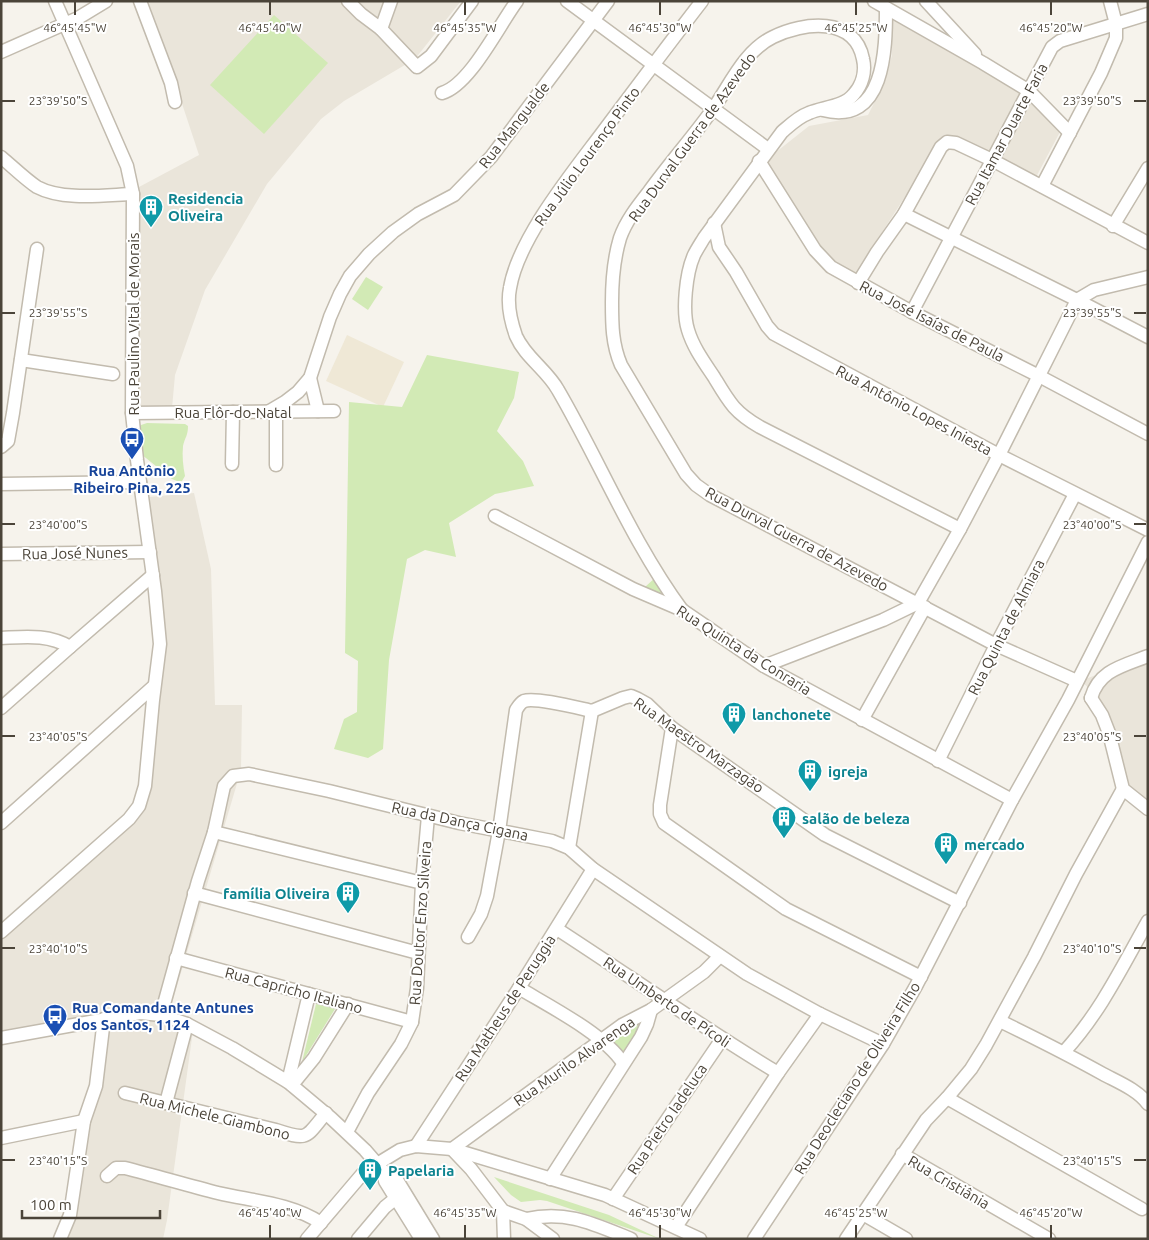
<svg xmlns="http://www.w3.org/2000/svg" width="1149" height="1240" font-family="Ubuntu,sans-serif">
<rect width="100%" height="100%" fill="#f6f3ec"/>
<g fill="#eae5da">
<polygon points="148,1 461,1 415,59 344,101 321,119 267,184 205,290 175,375 172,408 139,409 139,187 199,155"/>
<polygon points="890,15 1021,89 1061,130 1035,179 943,138 877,240 857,277 826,257 766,160 809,126 868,115 885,81 892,55"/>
<polygon points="194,493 211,569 215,705 242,705 241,770 169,1013 194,1023 167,1220 163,1239 66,1239 71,1226 112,1018 1,1039 1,937 148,800 151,691 162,639 149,497"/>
<polygon points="1148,656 1148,802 1130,793 1108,717 1098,696 1082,682 1088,678"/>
</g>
<polygon fill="#efe8d6" points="347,335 404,362 383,407 326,381"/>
<g fill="#d2eab5">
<polygon points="274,15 328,63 264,134 210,85"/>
<polygon points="366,277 383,287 368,310 352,299"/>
<polygon points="427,355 519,372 514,398 497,431 523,461 534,486 495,494 449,523 456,557 425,550 407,559 389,660 383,749 368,758 334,749 344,719 357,712 358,661 345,653 349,402 402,407"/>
<path d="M147,423L185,424L188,426C188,436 185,437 183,446C182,456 183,466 185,476L182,481H177L172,479L141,454L136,438L141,425Z"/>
<polygon points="656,577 674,602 639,590 645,587"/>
<polygon points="316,1004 335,1009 302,1062"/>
<polygon points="644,1021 623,1058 606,1041 626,1028"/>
<polygon points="494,1177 609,1215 660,1239 547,1201 540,1200 521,1202 511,1195"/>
</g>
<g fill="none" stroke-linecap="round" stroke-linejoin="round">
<defs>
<g id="minor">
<polyline points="140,1 171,83 175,102"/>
<polyline points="348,1 361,14 381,29"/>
<polyline points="391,1 381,29 417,67 431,56 472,1"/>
<polyline points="567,1 768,149"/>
<polyline points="874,1 983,63 1029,91 1070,133"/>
<polyline points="926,1 975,54"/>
<polyline points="1,52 78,18 106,1"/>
<path d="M442,93C470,85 499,25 517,1"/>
<path d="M823,110C885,126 886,49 886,8"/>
<path d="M1,157C13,167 25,179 37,187C63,201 105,195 133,194"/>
<polyline points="759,161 815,250 831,267 912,312 1039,376 1148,434"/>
<polyline points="1042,186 1101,73 1116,38 1116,24 1110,1"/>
<polyline points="904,214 1077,300 1148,337"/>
<polyline points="714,223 719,247 736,272 767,326 774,334 999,455 1148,530"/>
<polyline points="1113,226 1148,168"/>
<polyline points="858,283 877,252 904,214 941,147 947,142 956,143 992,160 1148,243"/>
<polyline points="912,312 1052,47 1060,41 1148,14"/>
<polyline points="21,360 113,374"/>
<polyline points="310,378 318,411"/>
<polyline points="268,412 285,402 298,392 310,378 330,317 340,294 350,276 369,254 393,232 418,214 454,195 491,157 608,1"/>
<polyline points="276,412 276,465"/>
<polyline points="132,413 334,411"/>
<polyline points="1,447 8,441 13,413 37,249"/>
<polyline points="232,464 233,412"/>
<polyline points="1,484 140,482"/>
<polyline points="495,516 633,589 682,610 764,666 1012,800"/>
<path d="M960,529L760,427C734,412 729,402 714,377C704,362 693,347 688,330C682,311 686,273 694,255C697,249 701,243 704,238L782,132C790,125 798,117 809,113C823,107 844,107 854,94C862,85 866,72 863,59C855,16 803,22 773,37C744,51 730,85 713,109C692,138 668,165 648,193C637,207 626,221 620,238C614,258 612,281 612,302C612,324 612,344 621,365L686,474L696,485L710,495L996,645L1077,681"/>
<polyline points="1,554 150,552"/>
<path d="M682,610C632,542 600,462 558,390C547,370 525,357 516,336C511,322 507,303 510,288C518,239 572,173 602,133C635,89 668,45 702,1"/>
<path d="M1,638C25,637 48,634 70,647"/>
<polyline points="764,666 883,620 918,603 960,529 999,455 1077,300 1094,290 1148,277"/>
<polyline points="1091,698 1102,715 1109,733 1123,789 1148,809"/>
<path d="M1091,698C1099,670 1123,666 1148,656"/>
<polyline points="1,708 70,647 153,575"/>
<polyline points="592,711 623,698 631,696 638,699 647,704 672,728 825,835 960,903"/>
<polyline points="862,720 925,607"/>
<polyline points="672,728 660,805 660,814 664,823 786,909 921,977"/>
<polyline points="938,761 996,645 1075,494"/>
<polyline points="1,823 154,686"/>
<polyline points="214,832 422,883"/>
<polyline points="569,848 592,711"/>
<polyline points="194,893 418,953"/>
<path d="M557,929C631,977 703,1028 778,1073"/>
<polyline points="1,932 129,819 139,806 145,786 153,700 160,644 155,591 137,460 132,413 133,194 127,166 55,1"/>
<path d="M468,937L481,914L487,896L499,831L516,710C518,707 520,703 524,701C535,697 578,708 592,711"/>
<polyline points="176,958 412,1022"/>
<path d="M519,988C549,1006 604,1034 623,1063"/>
<polyline points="161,1015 198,881 214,832 224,786 233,776 249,774 329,791 459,823 552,841 569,848 593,869 747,974 820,1014 883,1044"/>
<path d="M1000,1021C1035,1038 1069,1055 1103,1074C1118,1082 1138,1090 1148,1104"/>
<polyline points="1,1038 140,1013 161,1015 187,1024 232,1048 288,1082 331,1118 365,1150 384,1172 385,1181 421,1239"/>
<path d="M1064,1052C1100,1013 1122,967 1148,921"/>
<polyline points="288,1082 309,994"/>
<polyline points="292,1085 314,1058 348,1004"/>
<path d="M125,1093L276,1130C309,1141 305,1138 326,1113"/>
<polyline points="947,1098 1142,1209"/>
<polyline points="166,1103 187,1024"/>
<polyline points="347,1132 368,1093 401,1044 412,1022 417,988 422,883 428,816"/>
<polyline points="1,1138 84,1121"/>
<polyline points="416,1146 519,988 593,869"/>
<polyline points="452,1149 622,1025 651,1010 704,972 720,956"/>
<polyline points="452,1149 471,1169 503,1211 504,1239"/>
<polyline points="902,1154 1049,1239"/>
<polyline points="384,1172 394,1175 433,1239"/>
<path d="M107,1176L116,1168H125C156,1176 187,1185 218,1193C252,1201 291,1203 321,1223"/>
<polyline points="550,1179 641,1037 647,1024 651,1010"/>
<polyline points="613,1199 722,1039"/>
<polyline points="503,1211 526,1219 553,1239"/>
<polyline points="863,1214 906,1239"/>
<path d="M526,1219C567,1210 594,1224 631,1239"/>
<polyline points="676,1227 778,1073 820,1014"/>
<polyline points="60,1239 70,1215 84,1121 96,1086 104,1019"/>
<polyline points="307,1239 364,1172 400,1150 416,1146 452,1149 605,1195 700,1239"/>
<polyline points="358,1239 385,1207 396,1198"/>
<polyline points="754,1239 883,1044 916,986 1012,800 1068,700 1148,542"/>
<polyline points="846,1239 926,1120 947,1098 971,1069 986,1045 1034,957 1076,874 1123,789"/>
</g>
</defs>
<use href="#minor" stroke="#c2bbae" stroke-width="15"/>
<use href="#minor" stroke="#fff" stroke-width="12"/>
</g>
<path fill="none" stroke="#4b4439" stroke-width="2" d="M75,2V15M270,2V15M465,2V15M660,2V15M856,2V15M1051,2V15M2,101H15M1134,101H1146M2,313H15M1134,313H1146M2,524H15M1134,524H1146M2,736H15M1134,736H1146M2,948H15M1134,948H1146M2,1160H15M1134,1160H1146M270,1225V1238M465,1225V1238M660,1225V1238M856,1225V1238M1051,1225V1238"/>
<defs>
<symbol id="building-pin" viewBox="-11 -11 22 30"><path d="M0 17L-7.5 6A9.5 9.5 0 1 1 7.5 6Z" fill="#0f9aa8" stroke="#fff"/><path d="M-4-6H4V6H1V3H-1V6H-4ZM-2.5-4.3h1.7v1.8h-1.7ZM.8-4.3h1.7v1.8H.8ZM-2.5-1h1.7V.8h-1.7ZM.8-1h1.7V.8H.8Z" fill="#fff"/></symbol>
<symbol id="bus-pin" viewBox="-11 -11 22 30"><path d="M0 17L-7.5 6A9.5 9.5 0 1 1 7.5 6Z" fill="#1a4fb4" stroke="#fff"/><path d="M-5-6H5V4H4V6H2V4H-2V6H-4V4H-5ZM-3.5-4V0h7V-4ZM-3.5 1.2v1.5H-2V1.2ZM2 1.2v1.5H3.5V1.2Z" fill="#fff"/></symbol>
</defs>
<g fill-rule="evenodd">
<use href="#building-pin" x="137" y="193" width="28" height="38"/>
<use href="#bus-pin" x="118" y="425" width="28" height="38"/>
<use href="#building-pin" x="720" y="700" width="28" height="38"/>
<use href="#building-pin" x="796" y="757" width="28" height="38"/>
<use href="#building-pin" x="770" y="804" width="28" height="38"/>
<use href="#building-pin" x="932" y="830" width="28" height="38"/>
<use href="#building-pin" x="334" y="879" width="28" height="38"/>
<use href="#bus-pin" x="41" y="1002" width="28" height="38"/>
<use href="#building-pin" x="356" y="1156" width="28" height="38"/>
</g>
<g text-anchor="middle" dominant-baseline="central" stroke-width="4" stroke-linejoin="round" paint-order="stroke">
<g font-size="15" fill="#4b4439" stroke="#fff">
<text transform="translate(514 125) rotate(-52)">Rua Mangualde</text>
<text transform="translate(1006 134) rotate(-62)">Rua Itamar Duarte Faria</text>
<text transform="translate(692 137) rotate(-54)">Rua Durval Guerra de Azevedo</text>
<text transform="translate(587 156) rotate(-54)">Rua Júlio Lourenço Pinto</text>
<text transform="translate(932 321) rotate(27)">Rua José Isaías de Paula</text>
<text transform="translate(133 324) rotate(-90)">Rua Paulino Vital de Morais</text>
<text transform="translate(914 410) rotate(28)">Rua Antônio Lopes Iniesta</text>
<text x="233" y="412">Rua Flôr-do-Natal</text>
<text transform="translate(797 539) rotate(28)">Rua Durval Guerra de Azevedo</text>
<text transform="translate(75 553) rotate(-1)">Rua José Nunes</text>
<text transform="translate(1006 627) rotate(-63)">Rua Quinta de Almiara</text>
<text transform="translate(744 650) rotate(32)">Rua Quinta da Conraria</text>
<text transform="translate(699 745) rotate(35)">Rua Maestro Marzagão</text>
<text transform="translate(460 821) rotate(12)">Rua da Dança Cigana</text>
<text transform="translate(420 923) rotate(-86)">Rua Doutor Enzo Silveira</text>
<text transform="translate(294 990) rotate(15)">Rua Capricho Italiano</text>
<text transform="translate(667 1002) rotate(34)">Rua Umberto de Pícoli</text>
<text transform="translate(505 1008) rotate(-57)">Rua Matheus de Peruggia</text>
<text transform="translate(574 1061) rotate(-35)">Rua Murilo Alvarenga</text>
<text transform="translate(857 1078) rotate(-58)">Rua Deocleciano de Oliveira Filho</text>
<text transform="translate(215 1116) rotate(14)">Rua Michele Giambono</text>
<text transform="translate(667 1119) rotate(-56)">Rua Pietro Iadeluca</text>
<text transform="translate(949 1182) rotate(30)">Rua Cristiânia</text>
</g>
<g font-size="15" font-weight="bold" fill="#0d838f" stroke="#fff" text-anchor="start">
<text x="168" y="198">Residencia<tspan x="168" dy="17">Oliveira</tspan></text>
<text x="752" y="714">lanchonete</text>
<text x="828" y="771">igreja</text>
<text x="802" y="818">salão de beleza</text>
<text x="964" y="844">mercado</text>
<text x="330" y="893" text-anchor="end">família Oliveira</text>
<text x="388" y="1170">Papelaria</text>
</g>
<g font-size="15" font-weight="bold" fill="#164399" stroke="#fff">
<text x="132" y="470">Rua Antônio<tspan x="132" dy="17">Ribeiro Pina, 225</tspan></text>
<text x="72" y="1007" text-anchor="start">Rua Comandante Antunes<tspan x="72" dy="17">dos Santos, 1124</tspan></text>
</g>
</g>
<g font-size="12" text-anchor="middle" fill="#4b4439" stroke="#fff" stroke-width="4" stroke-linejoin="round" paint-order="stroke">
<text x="75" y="32">46°45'45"W</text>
<text x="270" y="32">46°45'40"W</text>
<text x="465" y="32">46°45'35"W</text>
<text x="660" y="32">46°45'30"W</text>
<text x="856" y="32">46°45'25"W</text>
<text x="1051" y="32">46°45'20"W</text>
<text x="58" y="105">23°39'50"S</text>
<text x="1092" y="105">23°39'50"S</text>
<text x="58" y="317">23°39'55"S</text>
<text x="1092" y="317">23°39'55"S</text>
<text x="58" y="529">23°40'00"S</text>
<text x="1092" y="529">23°40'00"S</text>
<text x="58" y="741">23°40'05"S</text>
<text x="1092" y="741">23°40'05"S</text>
<text x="58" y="953">23°40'10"S</text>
<text x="1092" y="953">23°40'10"S</text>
<text x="58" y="1165">23°40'15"S</text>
<text x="1092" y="1165">23°40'15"S</text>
<text x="270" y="1217">46°45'40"W</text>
<text x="465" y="1217">46°45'35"W</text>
<text x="660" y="1217">46°45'30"W</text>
<text x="856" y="1217">46°45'25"W</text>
<text x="1051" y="1217">46°45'20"W</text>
</g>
<rect width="1149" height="1240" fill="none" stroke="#4b4439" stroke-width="5"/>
<path d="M22 1210v8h138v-8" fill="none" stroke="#4b4439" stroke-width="2.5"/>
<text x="30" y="1210" font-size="15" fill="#4b4439" stroke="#ffffff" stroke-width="4" paint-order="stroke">100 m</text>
</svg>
